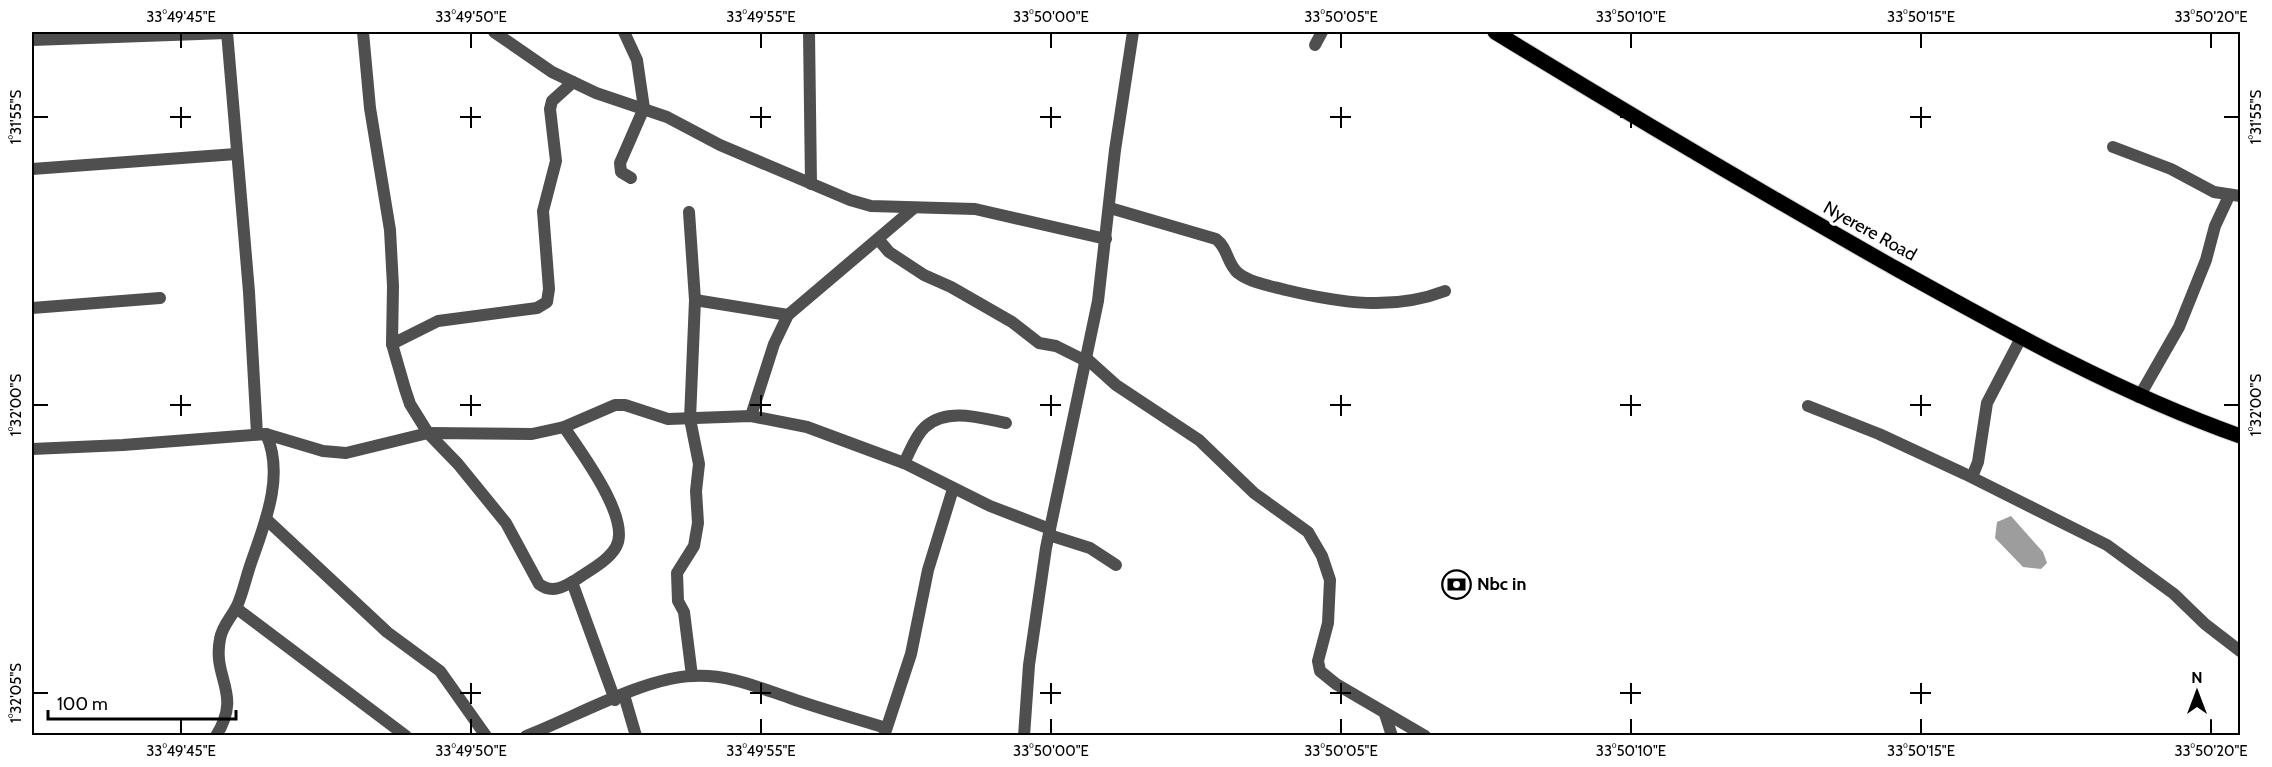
<svg xmlns="http://www.w3.org/2000/svg" width="2272" height="767" font-family="Cabin,sans-serif">
<rect width="100%" height="100%" fill="#fff"/>
<polygon fill="#9d9d9d" points="2011,516 2043,552 2047,563 2041,569 2023,567 1995,538 1997,522"/>
<g fill="none" stroke-linecap="round" stroke-linejoin="round">
<defs>
<path id="primary" d="M1495,32C1624,111 1754,188 1886,263C2001,327 2116,392 2240,436"/>
</defs>
<use href="#primary" stroke="#dbdbdb" stroke-width="17"/>
<g stroke="#4f4f4f" stroke-width="12">
<polyline points="227,32 249,292 257,434"/>
<path d="M363,32L370,108L390,230L393,286L392,344L405,389L410,404L428,433L458,464L506,523L539,584C552,594 564,587 577,579C590,570 608,561 616,547C632,519 580,451 564,427"/>
<polyline points="494,32 552,72 596,93 667,117 720,145 850,200 871,206 975,209 1106,239"/>
<polyline points="624,32 637,60 644,108 620,163 621,172 631,178"/>
<polyline points="809,32 811,184"/>
<polyline points="32,40 227,33"/>
<polyline points="1315,45 1322,32"/>
<polyline points="2113,147 2171,169 2214,192 2240,196"/>
<polyline points="32,169 236,154"/>
<path d="M1110,208L1216,239C1228,248 1227,264 1238,273C1251,283 1271,286 1286,290C1340,303 1393,311 1445,291"/>
<polyline points="689,212 695,300 690,419 699,464 696,491 698,523 694,546 677,573 678,601 684,612 692,676"/>
<polyline points="878,239 889,252 924,275 951,287 1012,322 1039,343 1056,346 1086,361"/>
<polyline points="695,300 788,315"/>
<polyline points="32,308 160,298"/>
<polyline points="392,344 438,321 537,308 547,302 549,289 543,211 556,161 550,109 552,101 573,82"/>
<polyline points="1086,358 1116,385 1199,440 1254,493 1308,532 1322,556 1330,580 1328,623 1318,661 1320,671 1336,684 1425,736"/>
<polyline points="2139,397 2179,327 2206,260 2215,226 2229,196"/>
<polyline points="1808,406 1879,434 1965,474 2107,545 2174,594 2205,624 2240,651"/>
<polyline points="751,416 774,344 788,315 914,208"/>
<polyline points="32,449 123,445 266,434 323,451 346,453 428,433 532,434 564,427 615,405 625,405 668,419 751,416 807,427 904,463 990,506 1050,529"/>
<path d="M904,463C910,452 915,436 925,427C947,407 981,418 1006,423"/>
<polyline points="1972,477 1978,462 1987,403 2022,336"/>
<polyline points="266,519 387,632 440,671 486,736"/>
<polyline points="1049,535 1090,548 1116,565"/>
<polyline points="572,582 615,700"/>
<polyline points="236,608 406,736"/>
<polyline points="624,695 636,736"/>
<polyline points="1385,714 1392,736"/>
<polyline points="885,733 911,654 928,570 953,489"/>
<path d="M216,736C243,693 212,679 220,639C222,626 231,618 237,606C243,593 246,577 251,563C265,523 285,475 266,434"/>
<path d="M526,736C573,718 645,677 693,676C728,674 757,687 790,698C821,709 854,718 886,728"/>
<polyline points="1024,736 1029,665 1046,548 1098,301 1115,150 1133,32"/>
</g>
<use href="#primary" stroke="#000" stroke-width="15"/>
</g>
<path fill="none" stroke="#000" stroke-width="2" d="M181,33V48M471,33V48M761,33V48M1051,33V48M1341,33V48M1631,33V48M1921,33V48M2211,33V48M181,107V128M471,107V128M761,107V128M1051,107V128M1341,107V128M1631,107V128M1921,107V128M33,117H48M170,117H191M460,117H481M750,117H771M1040,117H1061M1330,117H1351M1620,117H1641M1910,117H1931M2224,117H2239M181,395V416M471,395V416M761,395V416M1051,395V416M1341,395V416M1631,395V416M1921,395V416M33,405H48M170,405H191M460,405H481M750,405H771M1040,405H1061M1330,405H1351M1620,405H1641M1910,405H1931M2224,405H2239M471,683V704M761,683V704M1051,683V704M1341,683V704M1631,683V704M1921,683V704M33,693H48M460,693H481M750,693H771M1040,693H1061M1330,693H1351M1620,693H1641M1910,693H1931M181,719V734M471,719V734M761,719V734M1051,719V734M1341,719V734M1631,719V734M1921,719V734M2211,719V734"/>
<defs>
<symbol id="bank-ring" viewBox="-11 -11 22 22"><circle r="9.5" fill="#fff" stroke="#000" stroke-width="1.5"/><path d="M-6-4H6V4H-6ZM0-2.3a2.3 2.3 0 1 0 0 4.6a2.3 2.3 0 1 0 0-4.6Z" fill="#000"/></symbol>
</defs>
<g fill-rule="evenodd">
<use href="#bank-ring" x="1440" y="568" width="33" height="33"/>
</g>
<g text-anchor="middle" dominant-baseline="central" stroke-width="6" stroke-linejoin="round" paint-order="stroke">
<g font-size="18" fill="#000" stroke="#fff">
<text transform="translate(1870 231) rotate(29)">Nyerere Road</text>
</g>
<g font-size="18" font-weight="bold" fill="#000" stroke="#fff" text-anchor="start">
<text x="1477" y="584">Nbc in</text>
</g>
</g>
<rect width="2272" height="767" fill="none" stroke="#ffffff" stroke-width="66"/>
<g transform="translate(2197 692)" stroke="#ffffff" stroke-width="4.5" paint-order="stroke">
<path d="M0-4.5L10 22L0 15L-10 22Z" fill="#000000"/>
<text y="-9" font-size="16" font-weight="bold" text-anchor="middle" fill="#000000">N</text>
</g>
<path d="M48 710v9h188v-9" fill="none" stroke="#000000" stroke-width="3"/>
<text x="57" y="710" font-size="18" fill="#000000" stroke="#ffffff" stroke-width="4.5" paint-order="stroke">100 m</text>
<rect x="33" y="33" width="2206" height="701" fill="none" stroke="#000" stroke-width="2"/>
<g font-size="15" text-anchor="middle" fill="#000">
<text x="181" y="22">33°49'45"E</text>
<text x="471" y="22">33°49'50"E</text>
<text x="761" y="22">33°49'55"E</text>
<text x="1051" y="22">33°50'00"E</text>
<text x="1341" y="22">33°50'05"E</text>
<text x="1631" y="22">33°50'10"E</text>
<text x="1921" y="22">33°50'15"E</text>
<text x="2211" y="22">33°50'20"E</text>
<text transform="translate(16 117) rotate(-90)" y="5">1°31'55"S</text>
<text transform="translate(2256 117) rotate(-90)" y="5">1°31'55"S</text>
<text transform="translate(16 405) rotate(-90)" y="5">1°32'00"S</text>
<text transform="translate(2256 405) rotate(-90)" y="5">1°32'00"S</text>
<text transform="translate(16 693) rotate(-90)" y="5">1°32'05"S</text>
<text x="181" y="756">33°49'45"E</text>
<text x="471" y="756">33°49'50"E</text>
<text x="761" y="756">33°49'55"E</text>
<text x="1051" y="756">33°50'00"E</text>
<text x="1341" y="756">33°50'05"E</text>
<text x="1631" y="756">33°50'10"E</text>
<text x="1921" y="756">33°50'15"E</text>
<text x="2211" y="756">33°50'20"E</text>
</g>
</svg>
